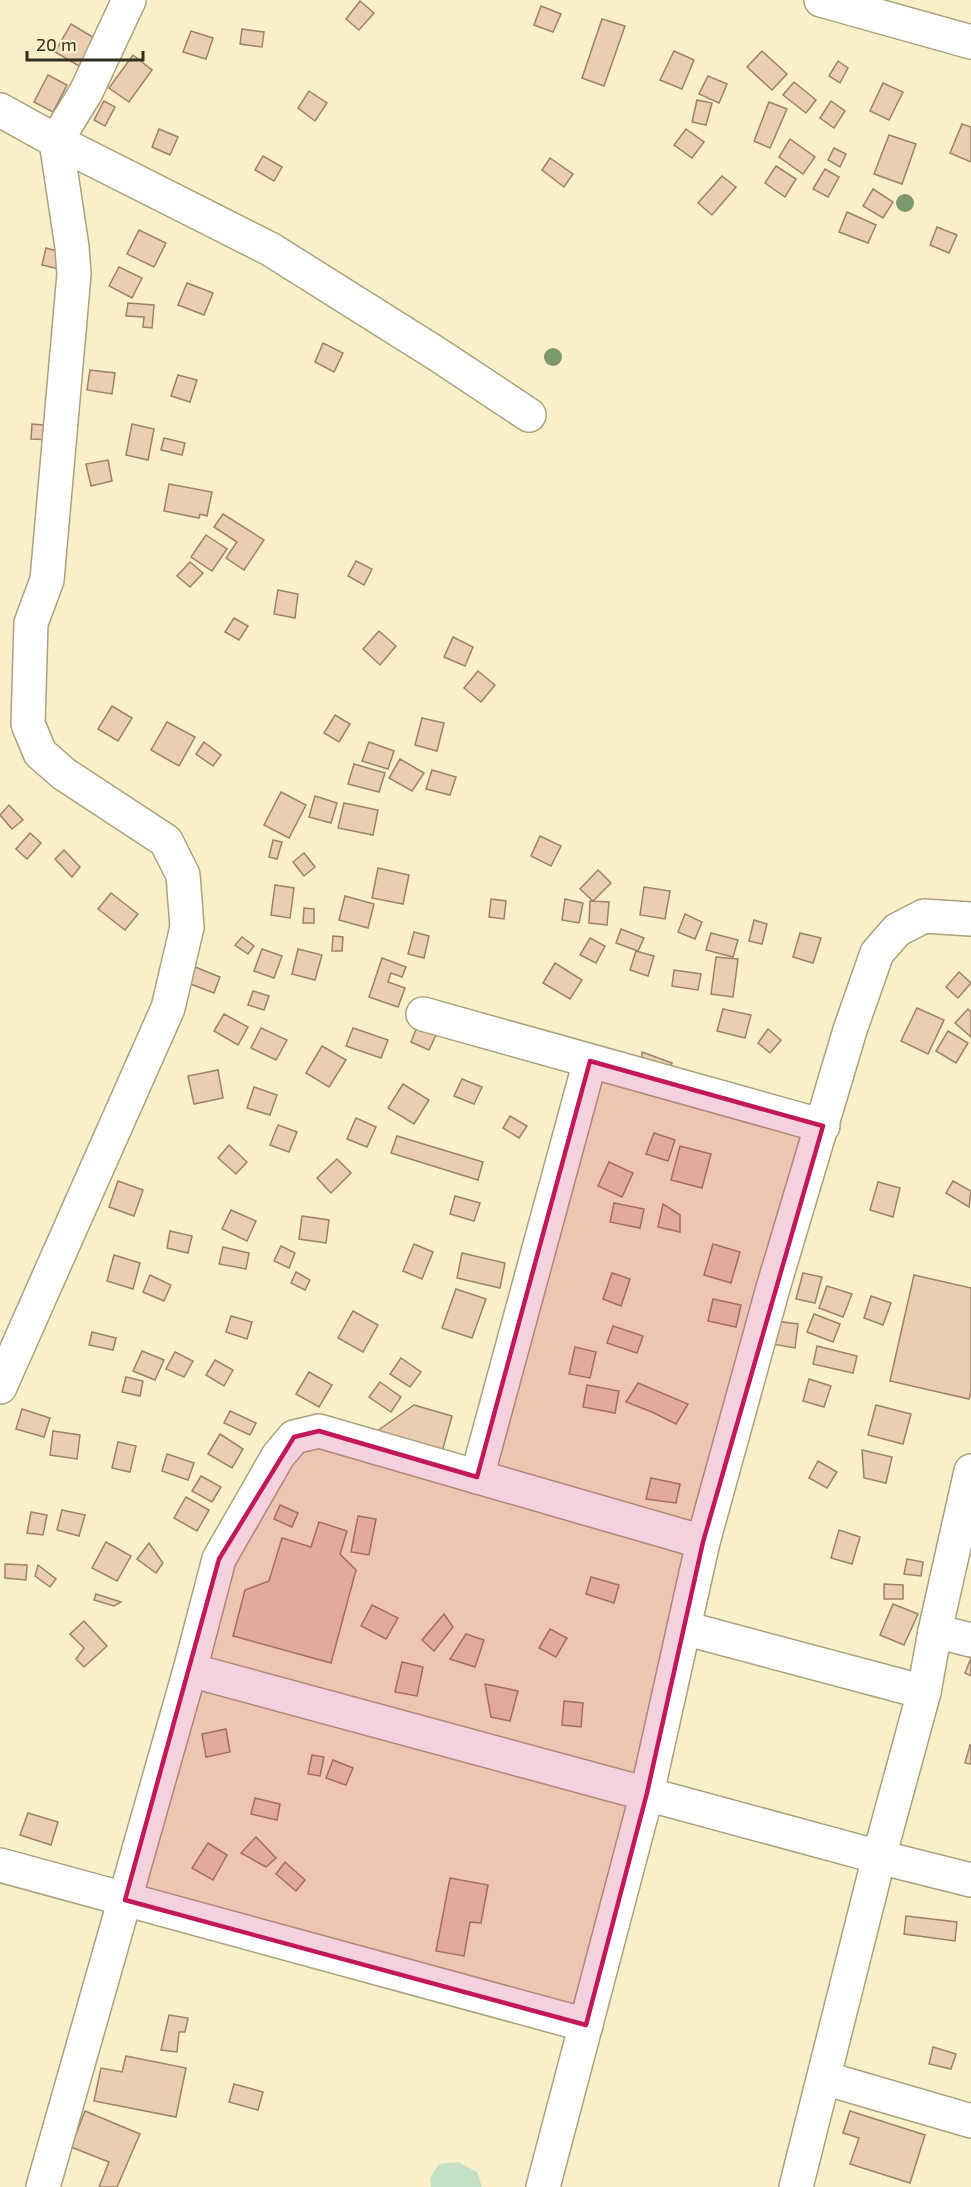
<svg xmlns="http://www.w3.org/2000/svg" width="971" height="2187" font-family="'Exo 2',sans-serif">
<rect width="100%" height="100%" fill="#f9f0ca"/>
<polygon fill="#c5e1c5" points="458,2162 477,2172 482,2187 431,2187 430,2178 439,2164"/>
<g fill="#ebceb2" stroke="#9c8267" stroke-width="1.5">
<polygon points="360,1 374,13 359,30 346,19"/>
<polygon points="541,6 561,14 553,32 534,25"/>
<polygon points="602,19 625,26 604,86 582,78"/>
<polygon points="71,24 96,39 79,66 55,52"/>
<polygon points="242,29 264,32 262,47 240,44"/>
<polygon points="191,31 213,38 206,59 183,52"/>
<polygon points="674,51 694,60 682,89 660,80"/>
<polygon points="762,51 787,74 772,90 747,67"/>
<polygon points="133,55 152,70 129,102 109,88"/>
<polygon points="838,61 848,68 840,83 829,76"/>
<polygon points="48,75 67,85 53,112 34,102"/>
<polygon points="708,76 727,84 719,103 699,94"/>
<polygon points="794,82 816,100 806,113 783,95"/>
<polygon points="883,83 903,92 889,120 870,111"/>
<polygon points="309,91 327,103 315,121 298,108"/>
<polygon points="697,100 712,103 706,125 692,122"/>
<polygon points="104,101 115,107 105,126 94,120"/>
<polygon points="831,101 845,111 834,128 820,118"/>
<polygon points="769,102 787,109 770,148 754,141"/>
<polygon points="962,124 971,127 971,162 950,153"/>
<polygon points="159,129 178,137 170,155 152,147"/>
<polygon points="686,129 704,142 692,158 674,145"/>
<polygon points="889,135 916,144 902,184 874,174"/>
<polygon points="790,139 815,157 803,174 779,157"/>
<polygon points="834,148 846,154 840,167 828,160"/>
<polygon points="263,156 282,167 274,181 255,170"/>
<polygon points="550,158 573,174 564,187 542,170"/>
<polygon points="776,166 796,179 785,197 765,183"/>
<polygon points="825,169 839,177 828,197 813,189"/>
<polygon points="722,176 736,187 712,215 698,203"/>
<polygon points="873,189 893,202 883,218 863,206"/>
<polygon points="847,212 876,225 868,243 839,232"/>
<polygon points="937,227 957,235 949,253 930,245"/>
<polygon points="139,230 166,243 154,267 127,254"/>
<polygon points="46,248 64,253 59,269 42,265"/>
<polygon points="119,267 142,278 132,298 109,286"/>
<polygon points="187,283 213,293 204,315 178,305"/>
<polygon points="128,303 154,305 152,328 143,327 144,317 126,316"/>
<polygon points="323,343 343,353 334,372 315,362"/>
<polygon points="90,370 115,373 112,394 87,390"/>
<polygon points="178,375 197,380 190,402 171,396"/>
<polygon points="32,424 54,426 53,440 31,439"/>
<polygon points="132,424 154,429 148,460 126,455"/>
<polygon points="164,438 185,443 182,455 161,450"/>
<polygon points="108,460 112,481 91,486 86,464"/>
<polygon points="169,484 212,492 207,516 200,514 199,518 164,511"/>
<polygon points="223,514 264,540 244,570 226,558 237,542 214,527"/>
<polygon points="206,535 227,549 212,571 191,557"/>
<polygon points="356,561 372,569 364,585 348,576"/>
<polygon points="190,562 203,573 190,587 177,576"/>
<polygon points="278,590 298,594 295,618 274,614"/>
<polygon points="234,618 248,626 239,640 225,632"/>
<polygon points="379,631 396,646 380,665 363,649"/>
<polygon points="453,637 473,647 465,666 444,657"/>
<polygon points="478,671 495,685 481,702 464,688"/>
<polygon points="112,706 132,718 118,741 98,729"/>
<polygon points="335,715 350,724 339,742 324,733"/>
<polygon points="422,718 444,723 437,751 415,745"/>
<polygon points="167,722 195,737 179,766 151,750"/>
<polygon points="204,742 221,755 213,766 196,754"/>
<polygon points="369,742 394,751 388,769 362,761"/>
<polygon points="400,759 424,773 412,791 389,778"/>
<polygon points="354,764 385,773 379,792 348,784"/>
<polygon points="432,770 456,777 450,795 426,789"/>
<polygon points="281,792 306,805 289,838 264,825"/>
<polygon points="315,796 337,803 331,823 309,817"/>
<polygon points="344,803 378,810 373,835 338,828"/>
<polygon points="9,805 23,820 12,829 0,815"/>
<polygon points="30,833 41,843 27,859 16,849"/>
<polygon points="540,836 561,846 551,866 531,856"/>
<polygon points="273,840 282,842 277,859 269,857"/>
<polygon points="64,850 80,867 72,877 55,859"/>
<polygon points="304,853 315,867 304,876 293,862"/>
<polygon points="378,868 409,875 403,904 372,898"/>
<polygon points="598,870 611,883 593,901 580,889"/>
<polygon points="275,885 294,888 290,918 271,915"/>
<polygon points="644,887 670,891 665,919 640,915"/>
<polygon points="111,893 138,914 125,930 98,909"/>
<polygon points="345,896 374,904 368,928 339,920"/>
<polygon points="491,899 506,901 504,919 489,917"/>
<polygon points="565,899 583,903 579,923 562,920"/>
<polygon points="590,901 609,902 607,925 589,923"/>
<polygon points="304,908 314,909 314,923 303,923"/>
<polygon points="685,914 702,922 695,939 678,932"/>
<polygon points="754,920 767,924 762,944 749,941"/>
<polygon points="621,929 644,938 638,951 616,943"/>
<polygon points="414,932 429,936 424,958 408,954"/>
<polygon points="711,933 738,940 733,957 706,950"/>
<polygon points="800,933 821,938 813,963 793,957"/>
<polygon points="333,936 343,937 342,951 332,951"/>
<polygon points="242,937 254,946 248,954 235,945"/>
<polygon points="590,938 605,946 596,963 580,955"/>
<polygon points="262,949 282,956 274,978 254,971"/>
<polygon points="298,949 322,955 315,980 292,974"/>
<polygon points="636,951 654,956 648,976 630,970"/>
<polygon points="716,957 738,959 733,997 711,994"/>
<polygon points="382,958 406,967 402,977 391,973 388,982 405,988 398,1007 369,997"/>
<polygon points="555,963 582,980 570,999 543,983"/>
<polygon points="195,967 220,977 214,993 188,983"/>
<polygon points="674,970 701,974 698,990 672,986"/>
<polygon points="959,972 971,983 958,998 946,987"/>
<polygon points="253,991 269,996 264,1010 248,1005"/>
<polygon points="917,1008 944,1020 928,1054 901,1041"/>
<polygon points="723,1009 751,1015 745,1038 717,1031"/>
<polygon points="968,1009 971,1012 971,1037 955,1023"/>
<polygon points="224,1014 248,1027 238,1045 214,1031"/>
<polygon points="417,1027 436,1035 429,1050 411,1042"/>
<polygon points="261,1028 287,1040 276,1060 251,1048"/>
<polygon points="353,1028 388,1040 381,1058 346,1046"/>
<polygon points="768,1029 781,1040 770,1053 758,1043"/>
<polygon points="948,1031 968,1043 956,1063 936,1051"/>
<polygon points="322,1046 346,1060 329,1087 306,1073"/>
<polygon points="642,1052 672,1063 668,1076 642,1066"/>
<polygon points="218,1070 223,1098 194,1104 188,1076"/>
<polygon points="462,1079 482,1087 474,1104 454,1096"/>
<polygon points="403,1084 429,1100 414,1124 388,1108"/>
<polygon points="254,1087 277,1095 270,1115 247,1108"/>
<polygon points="510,1116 527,1126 519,1138 503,1128"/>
<polygon points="356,1118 376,1127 367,1147 347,1139"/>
<polygon points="278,1125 297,1132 289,1152 270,1145"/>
<polygon points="654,1133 675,1140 668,1161 646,1154"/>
<polygon points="397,1136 483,1162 478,1180 391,1153"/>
<polygon points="229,1145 247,1162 236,1174 218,1158"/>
<polygon points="680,1146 711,1154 702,1188 671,1180"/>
<polygon points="337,1159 351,1173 331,1193 317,1178"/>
<polygon points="609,1162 633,1173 622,1197 598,1186"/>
<polygon points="118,1181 143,1190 134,1216 109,1207"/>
<polygon points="953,1181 971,1191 969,1207 946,1193"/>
<polygon points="878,1182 900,1188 893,1217 870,1210"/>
<polygon points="455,1196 480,1203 474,1221 450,1214"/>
<polygon points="614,1203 644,1209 640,1228 610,1222"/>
<polygon points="663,1204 680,1215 680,1232 658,1227"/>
<polygon points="231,1210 256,1221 247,1241 222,1229"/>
<polygon points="302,1216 329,1220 326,1243 299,1239"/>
<polygon points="170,1231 192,1236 188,1253 167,1248"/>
<polygon points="414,1244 433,1252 422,1279 403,1271"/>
<polygon points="713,1244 740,1252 731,1283 704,1275"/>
<polygon points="281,1246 295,1253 289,1268 274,1261"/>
<polygon points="223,1247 249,1253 246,1269 219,1264"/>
<polygon points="462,1253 505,1263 500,1288 457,1278"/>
<polygon points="114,1255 140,1263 133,1289 107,1281"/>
<polygon points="296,1272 310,1280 305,1290 291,1283"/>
<polygon points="612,1273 630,1279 621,1306 603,1299"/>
<polygon points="803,1273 822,1277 815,1303 796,1299"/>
<polygon points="150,1275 171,1285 164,1301 143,1292"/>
<polygon points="914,1275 971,1288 971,1391 969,1399 890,1381"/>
<polygon points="827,1286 852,1294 843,1317 819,1308"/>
<polygon points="456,1289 486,1299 472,1338 442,1328"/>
<polygon points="871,1296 891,1303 883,1325 864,1318"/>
<polygon points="713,1299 741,1305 736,1327 708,1321"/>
<polygon points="353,1311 378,1325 363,1352 338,1338"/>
<polygon points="814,1314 840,1324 833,1342 807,1332"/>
<polygon points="231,1316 252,1322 247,1339 226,1332"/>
<polygon points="776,1321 798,1324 795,1348 772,1344"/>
<polygon points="613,1326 643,1336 637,1353 607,1343"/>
<polygon points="92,1332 116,1338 113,1350 89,1345"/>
<polygon points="817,1346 857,1356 853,1373 813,1364"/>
<polygon points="575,1347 596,1352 590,1378 569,1374"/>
<polygon points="142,1351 164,1360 155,1380 133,1371"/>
<polygon points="175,1352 193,1361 184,1377 166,1369"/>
<polygon points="401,1358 421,1372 410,1387 390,1374"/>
<polygon points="215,1360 233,1370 224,1386 206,1375"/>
<polygon points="309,1372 332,1385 319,1407 296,1394"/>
<polygon points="126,1377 143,1381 140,1396 122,1392"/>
<polygon points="809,1379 831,1386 824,1407 803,1401"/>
<polygon points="380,1382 401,1397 391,1412 369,1397"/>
<polygon points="638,1383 688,1404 676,1424 652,1412 626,1402"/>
<polygon points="587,1385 619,1391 615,1413 583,1407"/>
<polygon points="414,1405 452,1416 440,1459 373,1434"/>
<polygon points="876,1405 911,1414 903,1444 868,1435"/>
<polygon points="22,1409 50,1418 44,1437 16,1429"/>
<polygon points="230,1411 256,1423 250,1435 224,1423"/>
<polygon points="53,1431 80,1435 77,1459 50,1455"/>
<polygon points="220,1434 243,1449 232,1468 208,1454"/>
<polygon points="118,1442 136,1446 130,1472 112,1468"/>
<polygon points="862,1450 892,1457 886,1483 864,1478"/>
<polygon points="167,1454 194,1463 188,1480 162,1471"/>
<polygon points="818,1461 837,1472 827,1488 809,1478"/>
<polygon points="201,1476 221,1487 212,1502 192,1491"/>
<polygon points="651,1478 680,1484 676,1503 646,1499"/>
<polygon points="186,1497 209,1510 197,1531 174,1518"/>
<polygon points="280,1505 298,1513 292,1527 274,1519"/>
<polygon points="62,1510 85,1515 79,1536 57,1530"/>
<polygon points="31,1512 47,1515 43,1535 27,1533"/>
<polygon points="358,1516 376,1519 369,1555 351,1552"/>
<polygon points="319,1522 347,1531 340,1554 356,1570 331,1663 233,1636 245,1590 269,1581 282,1538 311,1547"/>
<polygon points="839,1530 860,1537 852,1564 831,1558"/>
<polygon points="106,1542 131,1556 117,1581 92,1568"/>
<polygon points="149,1543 163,1563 156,1573 137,1559"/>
<polygon points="907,1559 923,1562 921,1576 904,1574"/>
<polygon points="5,1564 27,1565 26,1580 5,1578"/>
<polygon points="38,1565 56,1579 50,1587 35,1576"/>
<polygon points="591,1577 619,1585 614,1603 586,1594"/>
<polygon points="884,1584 903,1585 903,1599 884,1599"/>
<polygon points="96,1594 121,1602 114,1606 94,1600"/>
<polygon points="893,1604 918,1614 904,1645 880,1635"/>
<polygon points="372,1605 398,1618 386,1639 361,1626"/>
<polygon points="444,1614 453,1627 434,1651 422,1640"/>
<polygon points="84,1621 107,1646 84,1667 76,1659 84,1648 70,1634"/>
<polygon points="550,1629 567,1638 556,1657 539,1648"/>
<polygon points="466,1634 484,1640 475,1667 450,1659"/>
<polygon points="971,1658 971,1676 965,1673"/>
<polygon points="402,1662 423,1667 417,1696 395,1692"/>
<polygon points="485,1684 518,1691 510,1721 491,1717"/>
<polygon points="564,1701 583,1703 581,1727 562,1725"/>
<polygon points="226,1729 230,1752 206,1757 202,1734"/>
<polygon points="970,1745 971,1745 971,1764 965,1763"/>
<polygon points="312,1755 324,1757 320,1776 308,1774"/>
<polygon points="333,1760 353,1768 346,1785 326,1778"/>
<polygon points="255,1798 280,1804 277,1820 251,1814"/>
<polygon points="28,1813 58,1822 51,1845 20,1835"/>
<polygon points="256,1837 276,1858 266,1867 241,1853"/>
<polygon points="208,1843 227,1855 213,1880 192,1868"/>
<polygon points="285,1862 305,1880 296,1891 276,1874"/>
<polygon points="450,1878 488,1885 481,1923 470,1922 464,1956 436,1951"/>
<polygon points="906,1916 957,1922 955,1941 904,1934"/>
<polygon points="169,2015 188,2018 185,2032 179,2032 177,2052 161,2050"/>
<polygon points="933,2047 956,2054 951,2069 929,2064"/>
<polygon points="126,2056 186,2068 176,2117 94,2101 101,2068 122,2072"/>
<polygon points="234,2084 263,2092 258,2110 229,2102"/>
<polygon points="85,2111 140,2134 117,2187 99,2187 109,2162 71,2147"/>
<polygon points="850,2111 925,2135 910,2183 850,2164 859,2138 843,2133"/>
</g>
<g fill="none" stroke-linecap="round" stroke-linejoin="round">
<defs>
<g id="minor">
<polyline points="821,0 971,42"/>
<polyline points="0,110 56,141 270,249 437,354 529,415"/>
<polyline points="423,1014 823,1126"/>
<polyline points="0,1387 168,1008 187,927 183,875 166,841 64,774 40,753 28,724 31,623 47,580 74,274 72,247 56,141 86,92 129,0"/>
<polyline points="971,1471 935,1631 924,1692 879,1857 971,1880"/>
<polyline points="477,1477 590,1061"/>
<polyline points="684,1628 924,1692"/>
<polyline points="935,1631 971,1640"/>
<polyline points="190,1670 879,1857 796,2187"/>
<polyline points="0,1865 586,2025"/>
<polyline points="824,2078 971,2121"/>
<polyline points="43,2187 190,1670 219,1559 278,1456 294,1437 319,1431 703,1542"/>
<polyline points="543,2187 647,1793 703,1542 773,1288 850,1030 877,953 897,930 924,916 971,919"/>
</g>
</defs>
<use href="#minor" stroke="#aba17e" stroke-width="36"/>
<use href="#minor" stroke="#fff" stroke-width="33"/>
</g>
<g fill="#7d986b">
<circle cx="905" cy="203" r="9"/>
<circle cx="553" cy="357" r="9"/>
</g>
<path fill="#c2185b" fill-opacity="0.2" stroke="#c2185b" stroke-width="4.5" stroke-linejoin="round" d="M590,1061L823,1126L703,1542L647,1793L586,2025L125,1900L219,1559L294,1437L319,1431L477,1477Z"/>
<path d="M27 51v9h116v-9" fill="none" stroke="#322e20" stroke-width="3"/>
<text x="36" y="51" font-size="18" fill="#322e20" stroke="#f9f0ca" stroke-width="4.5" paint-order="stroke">20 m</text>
</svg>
